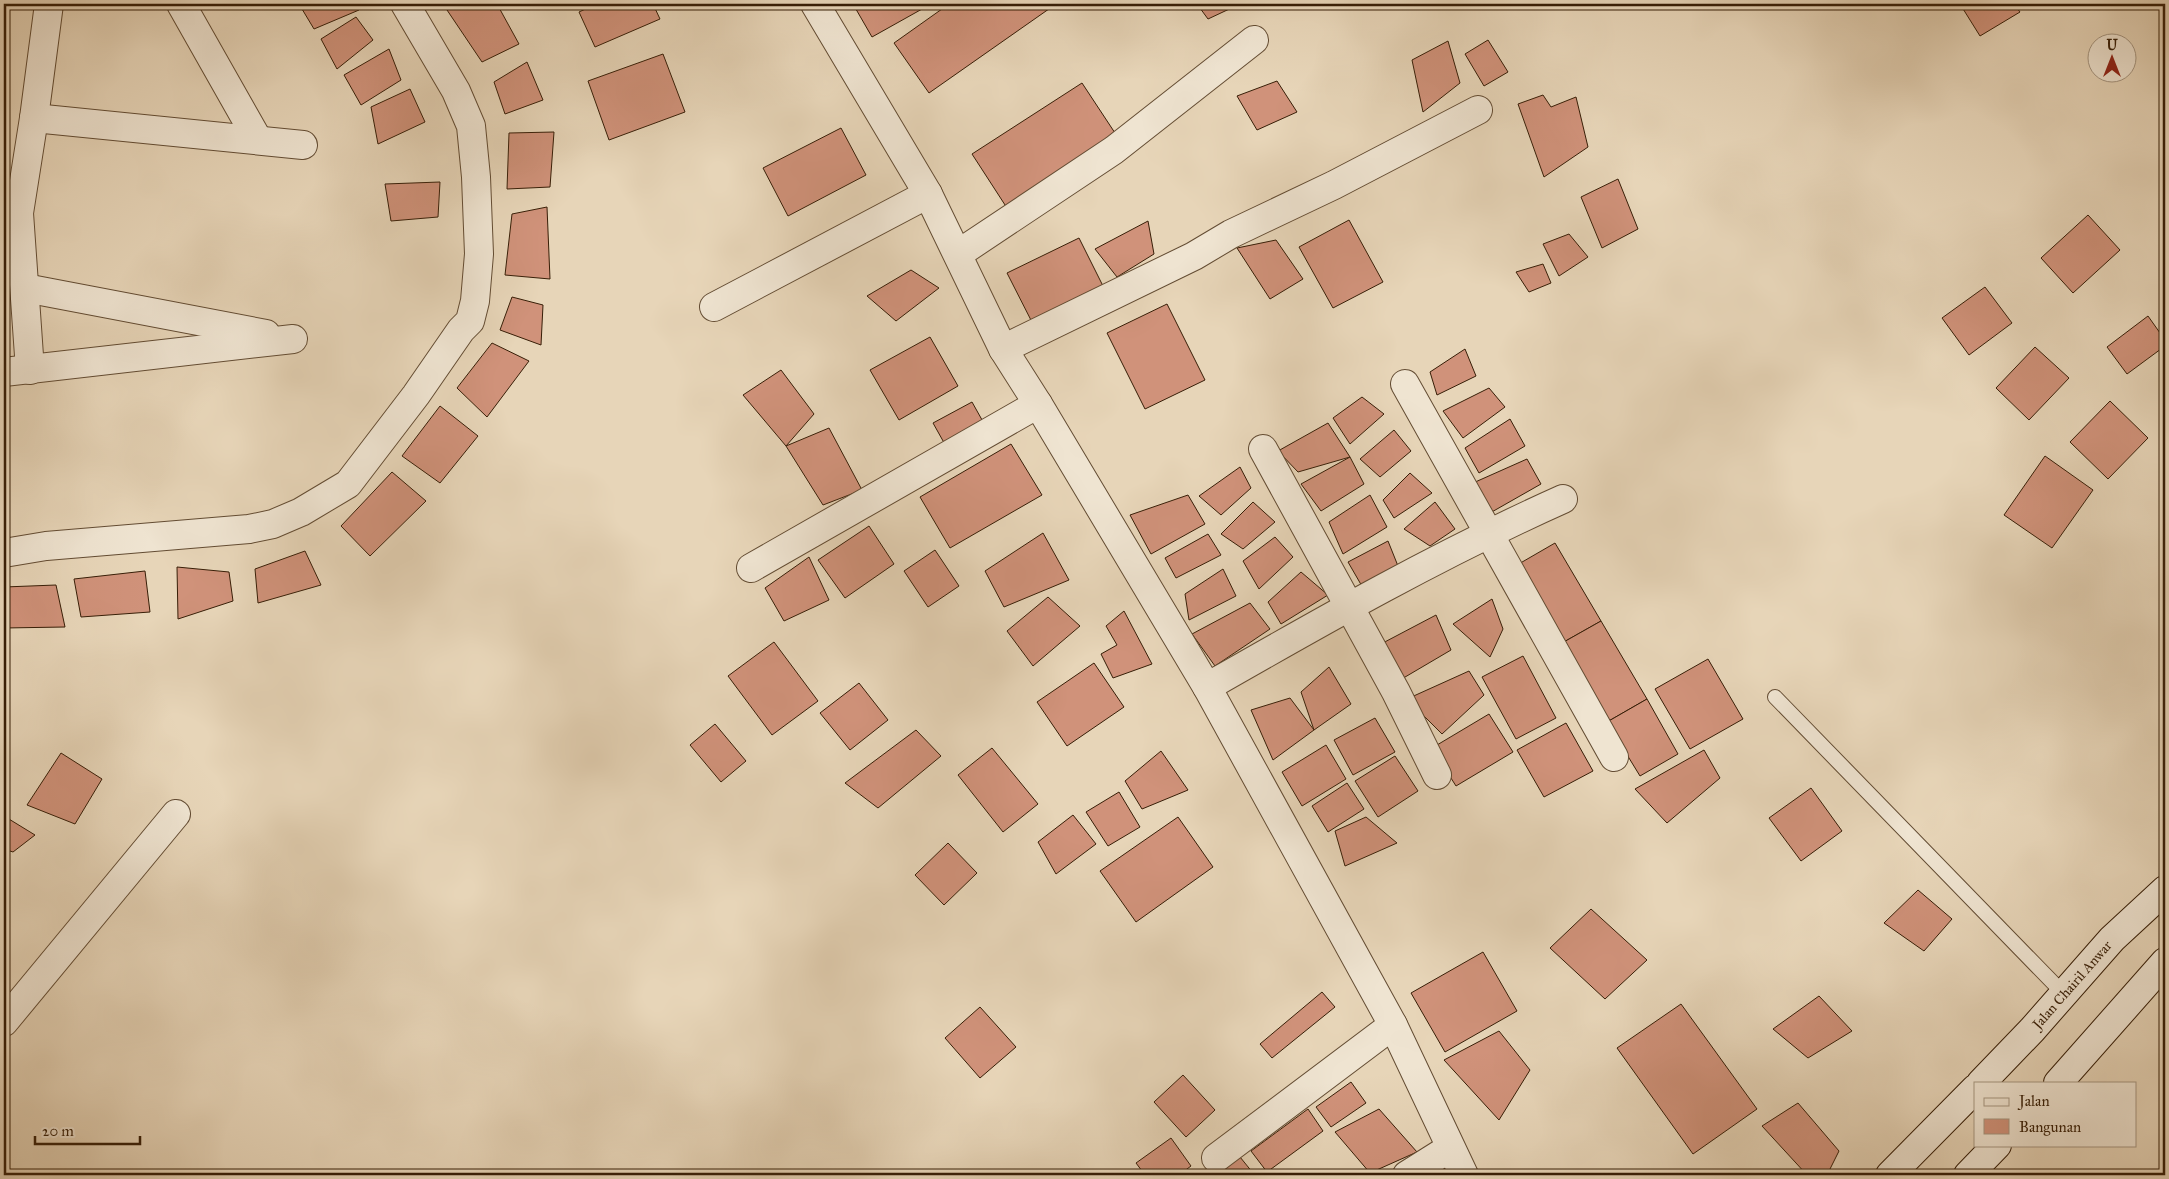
<svg xmlns="http://www.w3.org/2000/svg" width="2169" height="1179" font-family="'IM FELL Great Primer',serif">
<rect width="100%" height="100%" fill="#e7d5b8"/>
<filter id="stains"><feTurbulence type="fractalNoise" baseFrequency=".004" numOctaves="4"/><feColorMatrix values="0 0 0 0 .2 0 0 0 0 .09 0 0 0 0 .02 0 0 0 .5 -.17"/></filter>
<radialGradient id="worn" r=".72"><stop offset=".6" stop-color="#630" stop-opacity="0"/><stop offset="1" stop-color="#630" stop-opacity=".3"/></radialGradient>
<g fill="#d0927a" stroke="#371e07">
<polygon points="299,4 357,4 359,10 314,29"/>
<polygon points="458,4 497,4 519,44 482,62 447,10"/>
<polygon points="596,4 653,4 660,19 595,47 579,12"/>
<polygon points="853,4 931,4 872,37"/>
<polygon points="949,4 1056,4 929,93 894,43"/>
<polygon points="1197,4 1240,4 1208,19"/>
<polygon points="1960,4 2014,4 2020,12 1980,36"/>
<polygon points="356,17 373,40 337,69 321,39"/>
<polygon points="1488,40 1508,72 1484,86 1465,54"/>
<polygon points="1448,41 1460,83 1423,112 1412,60"/>
<polygon points="389,49 401,80 361,105 344,75"/>
<polygon points="663,54 685,112 609,140 588,81"/>
<polygon points="527,62 543,100 505,114 494,82"/>
<polygon points="1277,81 1297,112 1257,130 1237,96"/>
<polygon points="1082,83 1117,136 1007,208 972,154"/>
<polygon points="410,89 425,122 378,144 371,107"/>
<polygon points="1543,95 1551,107 1576,97 1588,147 1544,177 1518,104"/>
<polygon points="841,128 866,175 788,216 763,168"/>
<polygon points="554,132 550,187 507,189 509,133"/>
<polygon points="1618,179 1638,229 1602,248 1581,197"/>
<polygon points="440,182 438,217 391,221 385,184"/>
<polygon points="547,207 550,279 505,275 512,214"/>
<polygon points="2088,215 2120,250 2073,293 2041,258"/>
<polygon points="1349,220 1383,282 1333,308 1299,247"/>
<polygon points="1148,221 1154,254 1117,277 1095,249"/>
<polygon points="1569,234 1588,257 1559,276 1543,244"/>
<polygon points="1079,238 1107,294 1036,330 1007,273"/>
<polygon points="1276,240 1303,279 1270,299 1237,248"/>
<polygon points="1543,264 1551,283 1529,292 1516,272"/>
<polygon points="911,270 939,288 896,321 867,296"/>
<polygon points="1985,287 2012,323 1969,355 1942,318"/>
<polygon points="512,297 543,305 541,345 500,330"/>
<polygon points="1167,304 1205,380 1145,409 1107,333"/>
<polygon points="2148,316 2165,340 2165,346 2127,374 2107,347"/>
<polygon points="930,337 958,386 899,420 870,370"/>
<polygon points="492,343 529,361 487,417 457,388"/>
<polygon points="2035,347 2069,378 2029,420 1996,388"/>
<polygon points="1465,349 1476,376 1437,395 1430,372"/>
<polygon points="781,370 814,414 786,446 743,395"/>
<polygon points="1489,388 1505,407 1463,438 1443,411"/>
<polygon points="1362,397 1384,414 1350,444 1333,418"/>
<polygon points="2110,401 2148,438 2108,479 2070,442"/>
<polygon points="972,402 986,427 947,448 933,423"/>
<polygon points="440,406 478,436 440,483 402,456"/>
<polygon points="1510,419 1525,446 1479,473 1465,448"/>
<polygon points="1328,423 1350,457 1298,472 1278,451"/>
<polygon points="829,428 862,490 823,505 786,446"/>
<polygon points="1394,430 1411,451 1380,477 1360,459"/>
<polygon points="1011,444 1042,495 950,548 920,497"/>
<polygon points="2045,456 2093,490 2052,548 2004,515"/>
<polygon points="1350,457 1364,484 1321,511 1301,484"/>
<polygon points="1527,459 1541,484 1490,513 1473,483"/>
<polygon points="1240,467 1251,488 1221,515 1199,496"/>
<polygon points="392,472 426,501 370,556 341,526"/>
<polygon points="1410,473 1432,493 1394,518 1383,500"/>
<polygon points="1188,495 1205,524 1151,554 1130,515"/>
<polygon points="1370,495 1387,527 1343,554 1329,522"/>
<polygon points="1253,502 1275,522 1243,549 1221,534"/>
<polygon points="1435,502 1455,529 1430,546 1404,529"/>
<polygon points="869,526 894,564 845,598 818,560"/>
<polygon points="1043,533 1069,580 1004,607 985,571"/>
<polygon points="1208,534 1221,555 1176,578 1165,558"/>
<polygon points="1275,537 1293,557 1259,589 1243,561"/>
<polygon points="1388,541 1400,571 1363,588 1348,562"/>
<polygon points="1555,543 1601,621 1562,643 1517,565"/>
<polygon points="935,550 959,586 928,607 904,571"/>
<polygon points="305,551 321,585 258,603 255,569"/>
<polygon points="809,557 829,600 784,621 765,588"/>
<polygon points="177,567 229,572 233,601 178,619"/>
<polygon points="1223,569 1236,596 1189,620 1185,594"/>
<polygon points="145,571 150,612 81,617 74,579"/>
<polygon points="1301,572 1328,595 1281,624 1268,602"/>
<polygon points="56,585 65,627 4,628 4,587"/>
<polygon points="1048,597 1080,626 1033,666 1007,631"/>
<polygon points="1492,599 1503,629 1490,657 1453,624"/>
<polygon points="1250,603 1270,629 1215,666 1192,634"/>
<polygon points="1124,611 1152,664 1113,678 1101,654 1117,645 1106,626"/>
<polygon points="1436,615 1451,650 1400,680 1379,645"/>
<polygon points="1601,621 1647,699 1607,722 1562,643"/>
<polygon points="774,642 818,701 772,735 728,676"/>
<polygon points="1523,656 1556,718 1516,739 1482,677"/>
<polygon points="1708,659 1743,719 1690,749 1655,689"/>
<polygon points="1094,663 1124,707 1067,746 1037,702"/>
<polygon points="1329,667 1351,704 1314,730 1301,692"/>
<polygon points="1469,671 1484,695 1442,734 1407,699"/>
<polygon points="859,683 888,720 850,750 820,713"/>
<polygon points="1290,698 1314,730 1273,760 1251,710"/>
<polygon points="1647,699 1678,754 1640,776 1607,722"/>
<polygon points="1489,714 1513,752 1456,786 1432,748"/>
<polygon points="1375,718 1395,752 1353,775 1334,740"/>
<polygon points="1566,723 1593,771 1544,797 1517,750"/>
<polygon points="715,724 746,761 721,782 690,745"/>
<polygon points="916,730 941,756 878,808 845,783"/>
<polygon points="1326,745 1346,779 1302,806 1282,772"/>
<polygon points="992,748 1038,804 1003,832 958,775"/>
<polygon points="1704,750 1720,778 1667,823 1635,789"/>
<polygon points="1161,751 1188,790 1142,809 1125,781"/>
<polygon points="61,753 102,779 75,824 27,805"/>
<polygon points="1395,756 1418,791 1378,817 1355,781"/>
<polygon points="1347,783 1364,809 1328,832 1312,806"/>
<polygon points="1811,788 1842,831 1801,861 1769,818"/>
<polygon points="1119,792 1140,827 1108,846 1086,812"/>
<polygon points="1073,815 1096,844 1056,874 1038,842"/>
<polygon points="4,816 35,835 13,852 4,849"/>
<polygon points="1178,817 1213,867 1136,922 1100,871"/>
<polygon points="1366,817 1397,843 1345,866 1335,831"/>
<polygon points="948,843 977,873 944,905 915,875"/>
<polygon points="1918,890 1952,919 1924,951 1884,923"/>
<polygon points="1591,909 1647,960 1605,999 1550,948"/>
<polygon points="1483,952 1517,1011 1445,1052 1411,993"/>
<polygon points="1322,992 1335,1007 1272,1058 1260,1044"/>
<polygon points="1819,996 1852,1031 1808,1058 1773,1029"/>
<polygon points="1681,1004 1757,1109 1693,1154 1617,1048"/>
<polygon points="980,1007 1016,1047 980,1078 945,1038"/>
<polygon points="1499,1031 1530,1070 1499,1120 1444,1060"/>
<polygon points="1183,1075 1215,1110 1186,1137 1154,1102"/>
<polygon points="1351,1082 1366,1103 1331,1127 1316,1107"/>
<polygon points="1798,1103 1839,1151 1827,1175 1807,1175 1762,1126"/>
<polygon points="1308,1109 1323,1131 1267,1172 1251,1151"/>
<polygon points="1379,1109 1417,1152 1370,1173 1335,1132"/>
<polygon points="1171,1138 1191,1166 1179,1175 1145,1175 1136,1163"/>
<polygon points="1240,1157 1253,1173 1251,1175 1217,1175"/>
</g>
<g fill="none" stroke-linecap="round" stroke-linejoin="round">
<defs>
<polyline id="lane" points="1775,697 2064,994"/>
<g id="street">
<polyline points="181,4 258,140"/>
<polyline points="815,4 928,194 1003,349 1038,404 1207,687 1393,1025 1464,1175"/>
<polyline points="34,118 303,145"/>
<polyline points="958,254 1114,150 1254,40"/>
<polyline points="25,288 266,334"/>
<polyline points="714,307 928,194"/>
<polyline points="1003,349 1194,256 1231,234 1334,185 1478,110"/>
<polyline points="30,370 19,213 34,118 49,4"/>
<polyline points="4,372 293,339"/>
<polyline points="1405,384 1614,757"/>
<polyline points="1263,449 1396,692 1437,775"/>
<polyline points="4,553 46,546 249,529 273,524 301,512 348,484 416,395 461,330 470,321 475,301 479,254 476,177 471,126 456,91 405,4"/>
<polyline points="751,568 1038,404"/>
<path d="M1207,687C1324,620 1440,554 1563,499"/>
<polyline points="4,1022 176,814"/>
<polyline points="1216,1158 1393,1025"/>
<polyline points="1407,1175 1450,1148"/>
</g>
<g id="secondary">
<path id="s1" d="M1981,1083L2032,1030L2112,939L2165,890"/>
<polyline points="2058,1083 2165,962"/>
<polyline points="1890,1175 1975,1089"/>
<polyline points="1968,1175 1997,1145"/>
</g>
</defs>
<use href="#lane" stroke="#634c33" stroke-width="16"/>
<use href="#street" stroke="#634c33" stroke-width="30"/>
<use href="#secondary" stroke="#371e07" stroke-width="30"/>
<use href="#lane" stroke="#efe4d1" stroke-width="14"/>
<use href="#street" stroke="#efe4d1" stroke-width="28"/>
<use href="#secondary" stroke="#efe4d1" stroke-width="28"/>
</g>
<g text-anchor="middle" dominant-baseline="central" stroke-width="4.5" stroke-linejoin="round" paint-order="stroke">
<g font-size="14" fill="#371e07" stroke="#efe4d1">
<text stroke="none"><textPath href="#s1" startOffset="134">Jalan Chairil Anwar</textPath></text>
</g>
</g>
<rect width="2169" height="1179" fill="none" stroke="#e7d5b8" stroke-width="20"/>
<rect x="5" y="5" width="2159" height="1169" fill="none" stroke="#371e07" stroke-width="2.5"/>
<rect x="10" y="10" width="2149" height="1159" fill="none" stroke="#371e07"/>
<rect x="1974" y="1082" width="162" height="65" fill="#efe4d1" stroke="#a59580"/>
<rect x="1984" y="1098" width="25" height="8" fill="#efe4d1" stroke="#a59580"/>
<text x="2019" y="1106" font-size="15" fill="#371e07">Jalan</text>
<rect x="1984" y="1119" width="25" height="15" fill="#d0927a" stroke="#a59580"/>
<text x="2019" y="1132" font-size="15" fill="#371e07">Bangunan</text>
<g transform="translate(2112 58)"><circle r="24" fill="#efe4d1" stroke="#a59580"/>
<path d="M0-4L9 19L0 12L-9 19Z" fill="#8f2418"/>
<text y="-8" font-size="14" font-weight="bold" text-anchor="middle" fill="#371e07">U</text>
</g>
<path d="M35 1136v8h105v-8" fill="none" stroke="#371e07" stroke-width="2.5"/>
<text x="42" y="1136" font-size="15" fill="#371e07" stroke="#efe4d1" stroke-width="4" paint-order="stroke">20 m</text>
<rect width="100%" height="100%" filter="url(#stains)"/>
<rect width="100%" height="100%" fill="url(#worn)"/>
</svg>
